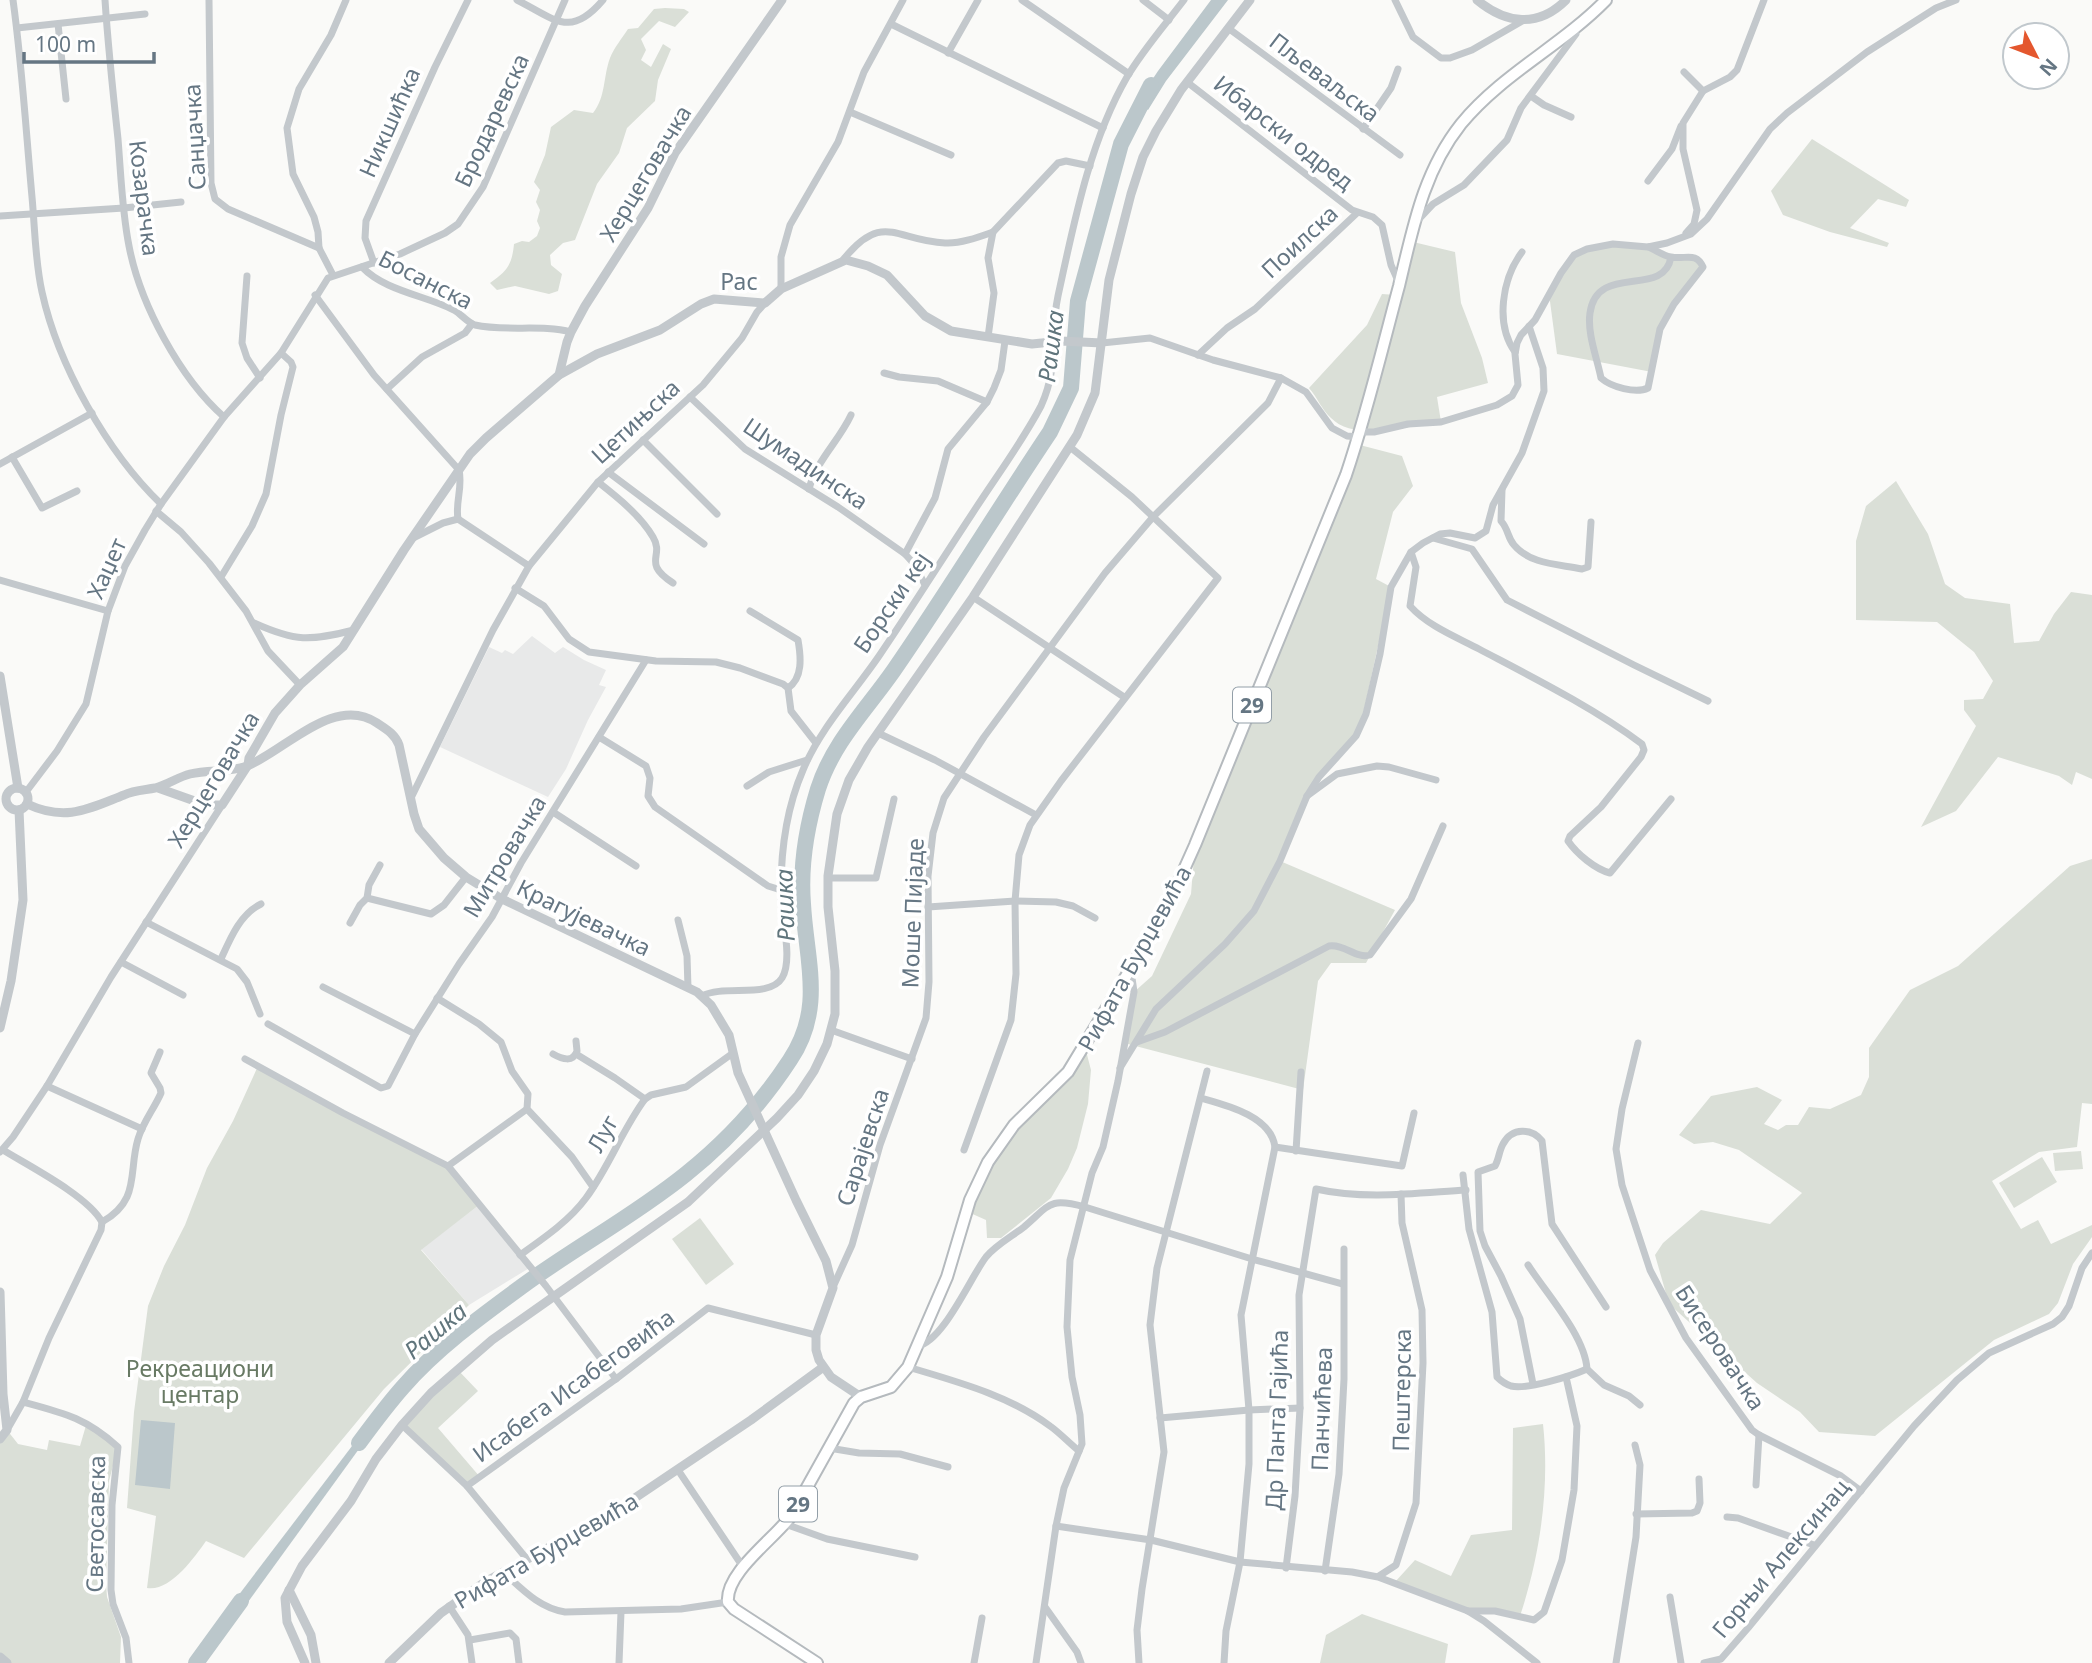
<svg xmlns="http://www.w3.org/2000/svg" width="2092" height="1663" font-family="'Noto Sans',sans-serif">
<rect width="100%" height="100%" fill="#fafaf8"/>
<g fill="#e8e9e9">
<polygon points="532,636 555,653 563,647 584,660 606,670 599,685 606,687 588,720 566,769 548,797 440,747 489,647 502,653 505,650 513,654"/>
<polygon points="479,1205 531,1267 469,1305 421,1249"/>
</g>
<g fill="#dadfd7">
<path d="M665,8L684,9L689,12L675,27L659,21L641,39L646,50L641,60L651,67L663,44L671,49L658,80L655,101L627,128L619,153L597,184L575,240L563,243L550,255L551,265L562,274L558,291L549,294L515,286L497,290L490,283C507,271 512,265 514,244L522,241L529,242L537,236L540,228L537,221L540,210L536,202L540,190L534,182L545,155L551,127L574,110L593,113C606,97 603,77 610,58C614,48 622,38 628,29L638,28L654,9Z"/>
<polygon points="1812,139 1909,200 1906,207 1878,199 1850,228 1889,243 1887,247 1830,232 1783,215 1771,191"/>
<path d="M1409,241L1455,252L1461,303L1482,358L1488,383L1437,397L1441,422C1411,426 1354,442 1331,418C1322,410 1317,397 1309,388L1367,325L1382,294L1396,295Z"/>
<polygon points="1624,243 1671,257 1691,256 1702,263 1660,329 1652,372 1557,354 1549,294 1574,255"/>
<polygon points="1356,444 1402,456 1413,486 1393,512 1376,579 1391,587 1360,728 1319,777 1280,861 1395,910 1366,963 1331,963 1318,981 1303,1090 1124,1043 1134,992 1152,976 1191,894 1195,845"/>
<polygon points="1896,481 1928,534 1945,584 1965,598 2010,604 2014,643 2039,641 2054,614 2071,592 2092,595 2092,779 2076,772 2072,785 2059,776 1998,757 1956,811 1921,827 1976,726 1964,710 1964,700 1983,699 1993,681 1974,652 1937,622 1856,620 1856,541 1866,506"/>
<polygon points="2092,859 2092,1104 2082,1103 2077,1147 2039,1152 1992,1181 2021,1229 2038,1220 2051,1244 2092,1225 2092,1237 2073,1264 2058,1303 2049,1314 1994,1340 1875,1436 1819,1432 1800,1412 1757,1383 1669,1304 1655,1255 1663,1243 1701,1210 1770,1224 1802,1193 1739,1150 1713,1142 1694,1144 1679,1135 1711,1096 1757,1087 1782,1100 1764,1124 1778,1130 1786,1125 1798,1125 1809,1107 1830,1109 1861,1095 1869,1077 1869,1048 1910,990 1958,966 2070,866"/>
<polygon points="1085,1047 1091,1070 1088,1104 1077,1148 1068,1169 1051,1198 1001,1238 987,1238 986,1220 968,1212 988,1162"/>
<path d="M258,1066L448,1166L479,1205L421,1250L469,1305L384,1389L244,1558L206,1541C194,1558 170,1592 147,1588L156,1516L127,1508L134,1412L148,1306L164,1266L185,1225L207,1168L233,1121Z"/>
<polygon points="2081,1151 2083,1169 2055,1171 2053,1153"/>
<polygon points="2042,1157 2057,1182 2014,1208 1999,1183"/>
<polygon points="700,1218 734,1264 706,1285 672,1239"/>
<polygon points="457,1369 478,1391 438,1428 480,1477 467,1486 402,1425"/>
<polygon points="87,1422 118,1447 109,1481 106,1583 107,1597 121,1637 120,1663 7,1663 0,1657 0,1439 7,1430 18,1444 47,1450 49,1440 80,1446"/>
<path d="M1543,1424C1550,1487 1540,1556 1520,1616L1468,1611L1395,1582L1415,1560L1451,1576L1471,1535L1512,1530L1513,1428Z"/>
<polygon points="1362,1614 1448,1644 1445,1663 1320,1663 1326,1635"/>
</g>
<g fill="#bbc7cb">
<polygon points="1211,0 1228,0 1166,81 1148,110 1138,101 1158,71"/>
<polygon points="141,1420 175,1423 170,1489 135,1485"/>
<polygon points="368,1425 372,1431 235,1620 225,1613"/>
</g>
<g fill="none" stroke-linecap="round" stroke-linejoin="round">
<g stroke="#bbc7cb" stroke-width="16">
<path d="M359,1443C373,1424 387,1405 403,1387C436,1349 480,1317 521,1287C574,1248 634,1216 686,1174C726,1142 762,1103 790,1060C825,1008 806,960 803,904C800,866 807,825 818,789C833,742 867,709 894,670C948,592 997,511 1050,432L1071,388L1078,301L1121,144L1151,85"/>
<polyline points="196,1663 241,1601"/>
</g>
<defs>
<path id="primary" d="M817,1663L734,1609L728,1602C725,1573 774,1539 791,1516L854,1403L861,1397L891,1387L908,1367L947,1277L970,1200L988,1162L1014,1125L1068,1072L1165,912L1195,845L1346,475C1367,413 1382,349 1399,286C1413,228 1423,172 1461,124C1502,74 1561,46 1606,0"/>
</defs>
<use href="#primary" stroke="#b5babe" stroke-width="14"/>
<g stroke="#c3c8cc" stroke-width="7">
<path d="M13,0C22,65 26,131 32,197C35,229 35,261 42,292C58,365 107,452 161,504"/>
<path d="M105,0C108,46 113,93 118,139C121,175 122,211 129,246C140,304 180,378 224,417"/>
<polyline points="209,0 211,183 215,199 228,209 319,248"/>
<path d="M517,0C555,19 570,39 603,0"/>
<polyline points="1022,0 1129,74"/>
<polyline points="1143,0 1169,20"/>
<polyline points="1395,0 1413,37 1441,58 1450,58 1472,50 1524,20"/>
<polyline points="58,24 66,99"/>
<polyline points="891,24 1103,128"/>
<polyline points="17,28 145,14"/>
<polyline points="1228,28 1400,155"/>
<polyline points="948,53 978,0"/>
<polyline points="1684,72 1703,91"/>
<polyline points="1187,82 1352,210 1373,217 1382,225 1391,265 1399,283"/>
<polyline points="1531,96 1544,105 1571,117"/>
<polyline points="850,112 951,155"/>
<polyline points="1363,129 1391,88 1398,69"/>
<polyline points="1648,181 1672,149 1681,126"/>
<polyline points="0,216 124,208 181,202"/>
<polyline points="1417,221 1433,204 1464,185 1507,140 1521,108 1576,34 1573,29"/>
<polyline points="1686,233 1694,224 1697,210 1683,149 1683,123 1703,91 1730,77 1737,70 1764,0"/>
<path d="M1649,247C1655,250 1664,256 1671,257C1685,260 1696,251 1703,267L1674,304L1660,329L1648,388C1636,394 1611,387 1601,378C1597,358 1587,333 1590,313C1597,262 1664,299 1671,257"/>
<path d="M843,260C883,210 896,241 945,243C960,244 979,237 993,232"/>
<polyline points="374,263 365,238 366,221 435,67 468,0"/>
<path d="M362,267C385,291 424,295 454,310C461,314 468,323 475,325C506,332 542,324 571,332"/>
<polyline points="333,275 319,248 318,232 314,217 293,174 287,128 299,89 331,35 346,0"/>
<polyline points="247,276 242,343 247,358 260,378"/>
<polyline points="781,289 781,257 790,225 838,142 864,72 903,0"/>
<path d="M315,295L374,375L459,470C463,487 455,503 458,519"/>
<polyline points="988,337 994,293 988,258 993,232 1058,163 1066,161 1090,166"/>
<polyline points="1102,343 1150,338 1213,360 1281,378 1306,392 1332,428 1347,436 1358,437"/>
<path d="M1515,352C1495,324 1502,279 1522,252"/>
<polyline points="1198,355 1227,328 1255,309 1357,213"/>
<polyline points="884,373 899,377 938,381 987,402"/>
<polyline points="387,389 422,357 465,333 472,324"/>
<polyline points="690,397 745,449 838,507 905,554 915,565 925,585"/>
<polyline points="1360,432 1374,432 1408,424 1441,422 1497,405 1512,396 1518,385 1515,354 1517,343 1521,335 1535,320 1561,273 1574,255 1587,249 1613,244 1648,247 1667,243 1691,234 1707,219 1770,129 1787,113 1867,52 1936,8 1956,0"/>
<polyline points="643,440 717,514"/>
<polyline points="12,457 42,508 77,491"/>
<polyline points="0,464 92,413"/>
<polyline points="608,472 704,544"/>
<path d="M598,482C617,497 640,515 653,537C665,557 641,562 673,583"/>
<path d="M809,489C816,461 839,441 851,415"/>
<path d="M1502,490L1501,521C1509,530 1507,537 1514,545C1531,565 1559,564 1582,569L1588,567L1591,522"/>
<polyline points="156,511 181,532 209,563 246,611 268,651 300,685"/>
<polyline points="415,537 443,523 458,519 529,566"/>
<polyline points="1433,538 1472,549 1507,600 1634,665 1708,701"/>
<path d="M1411,552L1416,567L1410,606C1428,626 1456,637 1479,649C1532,677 1594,708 1642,744L1644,750L1641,757L1601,807L1570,836L1568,841C1577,854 1595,869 1610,873L1671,799"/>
<polyline points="905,554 935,498 948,449 987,402 994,388 1001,370 1005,341"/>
<polyline points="221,577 252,526 266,494 281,415 293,367 291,362 281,353"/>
<polyline points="0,580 108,611"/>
<polyline points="515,588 544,606 569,639 589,652 656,661 716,662 740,668 783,684 788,688 791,711 816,743"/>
<polyline points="973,597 1124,697"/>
<path d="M750,611L798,640C801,657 803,678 788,688"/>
<path d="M254,623C296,642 309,641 354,630"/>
<polyline points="878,733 935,760 1036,815"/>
<polyline points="599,737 646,766 650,778 648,796 655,807 768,886 781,890"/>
<polyline points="747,786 769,772 807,760"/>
<polyline points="26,792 57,751 86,704 108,611 125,566 145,530 161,504 224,417 281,353 328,278 400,254 445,233 458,224 483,187 565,0"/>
<polyline points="1307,796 1337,774 1377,766 1389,767 1436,780"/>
<polyline points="411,798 493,630 529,566 598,482 703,385 742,338 757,312 765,303"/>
<polyline points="553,812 636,866"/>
<polyline points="828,878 876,878 894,799"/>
<polyline points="367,898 431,914 444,905 466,877"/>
<polyline points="928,907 1015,901 1056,902 1073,906 1095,918"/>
<polyline points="678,920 687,956 688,988"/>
<polyline points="146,922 237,969 247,982 260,1014"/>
<polyline points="350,923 360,905 367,898 369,885 380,865"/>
<path d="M221,959C230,939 240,914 261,904"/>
<polyline points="121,962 183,995"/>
<polyline points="323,987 415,1034"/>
<path d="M702,996C724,984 769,999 782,978C794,959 780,913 781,889C781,850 787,807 803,770C821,727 853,694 879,656C911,609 941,561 972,514C995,478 1021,444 1041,406C1060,364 1049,337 1058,296C1074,223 1089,143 1127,77C1143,50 1165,25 1184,0"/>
<polyline points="437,998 479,1024 501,1042 512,1071 528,1094 527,1109 572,1157 593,1187"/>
<polyline points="268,1024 381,1088 388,1086 415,1034 459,964 492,917 521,863 646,660"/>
<polyline points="831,1030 912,1059"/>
<path d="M1137,1042L1165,1032L1329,946C1345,944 1356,959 1370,955L1411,899L1443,826"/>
<polyline points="1638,1043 1622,1109 1616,1149 1622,1185 1650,1270 1686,1338 1752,1430 1759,1435 1841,1476 1861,1491"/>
<path d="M553,1054C562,1059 573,1063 577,1051L576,1041"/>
<polyline points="576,1054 615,1078 645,1099"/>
<polyline points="245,1059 343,1113 448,1166 546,1286 616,1379"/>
<polyline points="1120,1068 1156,1009 1225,944 1254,911 1280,861 1307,796 1319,777 1356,736 1366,714 1380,654 1391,587 1411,552 1423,543 1440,534 1450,533 1475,538 1486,531 1493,505 1522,453 1544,391 1543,368 1529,326"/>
<polyline points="47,1086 142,1129"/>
<path d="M1201,1098C1226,1105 1271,1116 1275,1147L1241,1315L1249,1410V1464L1240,1562L1226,1631L1224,1663"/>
<polyline points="1275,1147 1402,1166 1414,1113"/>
<path d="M3,1150C29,1166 88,1196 102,1222L101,1230L49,1338L23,1402L7,1430"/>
<polyline points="964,1150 1011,1020 1016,974 1015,901 1019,855 1030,825 1061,781 1218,578 1132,497 1070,447"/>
<polyline points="1296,1151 1301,1072"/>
<polyline points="0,1152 13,1137 47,1086 111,977 222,805"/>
<polyline points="448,1166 527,1109"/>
<path d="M1463,1175L1469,1229L1492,1312L1497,1377C1501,1381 1505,1384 1511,1386C1527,1390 1571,1376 1587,1369"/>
<path d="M102,1222C141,1200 128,1172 138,1139C143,1122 154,1109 161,1093L160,1088L151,1073L160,1052"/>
<path d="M520,1255C544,1238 569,1221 586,1198C609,1167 622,1130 645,1099L651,1095L686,1087L733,1053"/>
<path d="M1528,1265C1546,1293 1585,1336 1587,1369L1604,1385L1629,1396L1640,1405"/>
<polyline points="833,1287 852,1245 880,1145 926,1018 929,982 928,876 933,833 944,798 984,737 1105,573 1153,517 1268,403 1281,378"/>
<path d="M918,1346C944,1340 970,1278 986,1257C996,1245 1011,1237 1024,1227C1050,1205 1048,1197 1085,1207L1252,1259L1343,1284"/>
<path d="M908,1367C958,1382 1008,1395 1050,1426C1060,1433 1069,1443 1079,1451"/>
<path d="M1533,1384L1520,1319L1501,1276L1485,1246L1480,1231L1478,1172L1495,1166C1499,1159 1499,1151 1503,1144C1512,1127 1532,1128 1542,1141L1552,1224L1606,1307"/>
<path d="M23,1402C64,1413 86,1418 118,1447L112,1505L111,1590L113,1604L126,1638L129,1663"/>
<polyline points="1160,1418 1249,1410 1300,1408"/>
<polyline points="402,1425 467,1486 526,1558"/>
<polyline points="829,1448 859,1453 900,1454 948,1467"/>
<polyline points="678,1470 743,1567"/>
<polyline points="1756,1485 1759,1435"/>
<polyline points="467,1486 616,1379 708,1308 816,1335"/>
<polyline points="1636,1514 1692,1513 1697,1511 1700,1503 1699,1479"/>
<polyline points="1727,1517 1738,1518 1814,1545"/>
<polyline points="785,1524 827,1539 915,1557"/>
<polyline points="1056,1526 1151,1540 1240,1562 1352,1572 1378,1577 1468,1611 1484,1621 1537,1663"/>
<path d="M1286,1568L1295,1496L1300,1408L1299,1295L1316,1189C1365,1200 1417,1193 1466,1190"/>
<polyline points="1325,1571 1339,1474 1344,1379 1344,1249"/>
<path d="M503,1572C522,1589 539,1608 565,1612L681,1609L728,1602"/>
<polyline points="1379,1576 1396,1565 1416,1503 1423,1363 1422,1310 1402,1223 1401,1194"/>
<polyline points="1670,1597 1681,1663"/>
<polyline points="449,1606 468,1635 472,1663"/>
<polyline points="1045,1607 1077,1652 1081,1663"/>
<polyline points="1468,1611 1495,1611 1534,1620 1544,1612 1562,1560 1574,1490 1577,1426 1566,1377"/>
<polyline points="470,1640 510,1633 516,1639 519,1663"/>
<polyline points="619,1663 621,1612"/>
<polyline points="974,1663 982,1618"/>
<polyline points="1036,1663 1056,1526 1064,1488 1082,1444 1080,1415 1072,1377 1067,1327 1070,1260 1092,1173 1103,1147 1118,1081 1134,992 1131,971"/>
<polyline points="1139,1663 1137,1630 1142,1589 1164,1452 1150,1325 1157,1268 1207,1071"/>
<polyline points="1616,1663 1636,1537 1640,1465 1635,1445"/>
<polyline points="1704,1663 1721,1659 1748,1628 1914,1426 1957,1380 1989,1353 2053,1324 2062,1317 2069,1306 2082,1268 2092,1253"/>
</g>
<g stroke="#c3c8cc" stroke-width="9">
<path d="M1477,0C1506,24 1538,28 1566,0"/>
<polyline points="559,375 567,342 571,332 585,306 648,208 675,153 782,0"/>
<polyline points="0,676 18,788"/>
<circle cx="17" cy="799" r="11"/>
<polyline points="158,788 206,805 222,805 248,765 249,758 275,713 300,685 343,647 404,550 470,454 486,438 559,375 597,354 660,330 701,304 714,299 765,303 781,289 846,260 868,266 887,275 925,316 951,331 1032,344 1061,341 1102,343"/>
<path d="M27,804C66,822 88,809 124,795C134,790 145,790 155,788C167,785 178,777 190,774C209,769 229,773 247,766C285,751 334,694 377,723C386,729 395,734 399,745L414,814L419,829L444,858L466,877L502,899L697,992L711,1005L729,1035L738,1073L796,1200L826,1261L833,1288L816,1335V1350L819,1360L831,1377L861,1397"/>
<polyline points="0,1028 11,981 23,900 19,810"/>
<polyline points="0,1292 3,1394 7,1430 0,1439"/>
<polyline points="289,1590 311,1635 316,1663"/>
<polyline points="0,1657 7,1663"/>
<polyline points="305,1663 287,1622 285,1598 302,1566 351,1501 376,1459 402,1425 431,1393 492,1340 688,1202 777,1118 798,1095 814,1071 827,1044 835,1014 835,971 828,907 828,876 837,814 849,780 868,747 973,597 1077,435 1095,393 1109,280 1131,194 1143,157 1156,131 1181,90 1250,0"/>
<polyline points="389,1663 441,1613 485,1582 614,1512 751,1420 822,1368"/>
</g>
<use href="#primary" stroke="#fff" stroke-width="10"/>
</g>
<g text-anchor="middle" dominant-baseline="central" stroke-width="7" stroke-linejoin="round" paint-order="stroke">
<g fill="#fff" stroke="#939fa8" stroke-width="2">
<rect x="1233" y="687.5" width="38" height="35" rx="5"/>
<rect x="779" y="1486.5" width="38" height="35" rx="5"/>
</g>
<g font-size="21" font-weight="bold" fill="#657683">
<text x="1252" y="705">29</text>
<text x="798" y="1504">29</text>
</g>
<g font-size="23" fill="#657683" stroke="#fff">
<text transform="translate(1325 77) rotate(37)">Пљеваљска</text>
<text transform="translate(491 120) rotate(-65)">Бродаревска</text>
<text transform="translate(389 122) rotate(-66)">Никшићка</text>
<text transform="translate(1284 132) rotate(38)">Ибарски одред</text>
<text transform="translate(194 137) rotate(-93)">Санџачка</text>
<text transform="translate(645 173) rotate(-59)">Херцеговачка</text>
<text transform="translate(145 198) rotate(83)">Козарачка</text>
<text transform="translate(1299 241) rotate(-43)">Поилска</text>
<text transform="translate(426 279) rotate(27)">Босанска</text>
<text x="739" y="281">Рас</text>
<text transform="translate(635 421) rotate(-43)">Цетињска</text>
<text transform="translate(806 463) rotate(34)">Шумадинска</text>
<text transform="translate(106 568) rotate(-66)">Хаџет</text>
<text transform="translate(891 602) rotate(-56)">Борски кеј</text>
<text transform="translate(213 779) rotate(-59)">Херцеговачка</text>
<text transform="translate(504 856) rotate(-59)">Митровачка</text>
<text transform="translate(912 913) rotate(-88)">Моше Пијаде</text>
<text transform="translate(584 917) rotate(26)">Крагујевачка</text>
<text transform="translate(1134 958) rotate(-61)">Рифата Бурџевића</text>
<text transform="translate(602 1133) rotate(-61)">Луг</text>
<text transform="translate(862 1147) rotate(-72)">Сарајевска</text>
<text transform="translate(1721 1347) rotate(57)">Бисеровачка</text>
<text transform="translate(573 1385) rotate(-36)">Исабега Исабеговића</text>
<text transform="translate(1401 1390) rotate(-89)">Пештерска</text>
<text transform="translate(1321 1409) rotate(-88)">Панчићева</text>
<text transform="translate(1276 1420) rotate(-88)">Др Панта Гајића</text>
<text transform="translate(95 1524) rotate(-89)">Светосавска</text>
<text transform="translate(546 1550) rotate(-30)">Рифата Бурџевића</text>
<text transform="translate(1780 1558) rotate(-50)">Горњи Алексинац</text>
</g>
<g font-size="23" fill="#687a64" stroke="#fff">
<text x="200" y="1368">Рекреациони<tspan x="200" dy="26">центар</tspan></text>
</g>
<g font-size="24" font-style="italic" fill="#60757c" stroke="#fff">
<text transform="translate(1050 346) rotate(-83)">Рашка</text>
<text transform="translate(784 905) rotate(-92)">Рашка</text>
<text transform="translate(435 1330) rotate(-40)">Рашка</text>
</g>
</g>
<g transform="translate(2036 56) rotate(132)"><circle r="33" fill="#ffffff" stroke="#c1c8cd" stroke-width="2"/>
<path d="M0-5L12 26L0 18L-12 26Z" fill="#e4572e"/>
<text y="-10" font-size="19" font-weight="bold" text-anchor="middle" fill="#657683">N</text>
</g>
<path d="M24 52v10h130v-10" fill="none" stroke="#657683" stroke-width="3.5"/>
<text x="35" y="52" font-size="21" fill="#657683" stroke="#ffffff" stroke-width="5" paint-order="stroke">100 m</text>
</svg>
